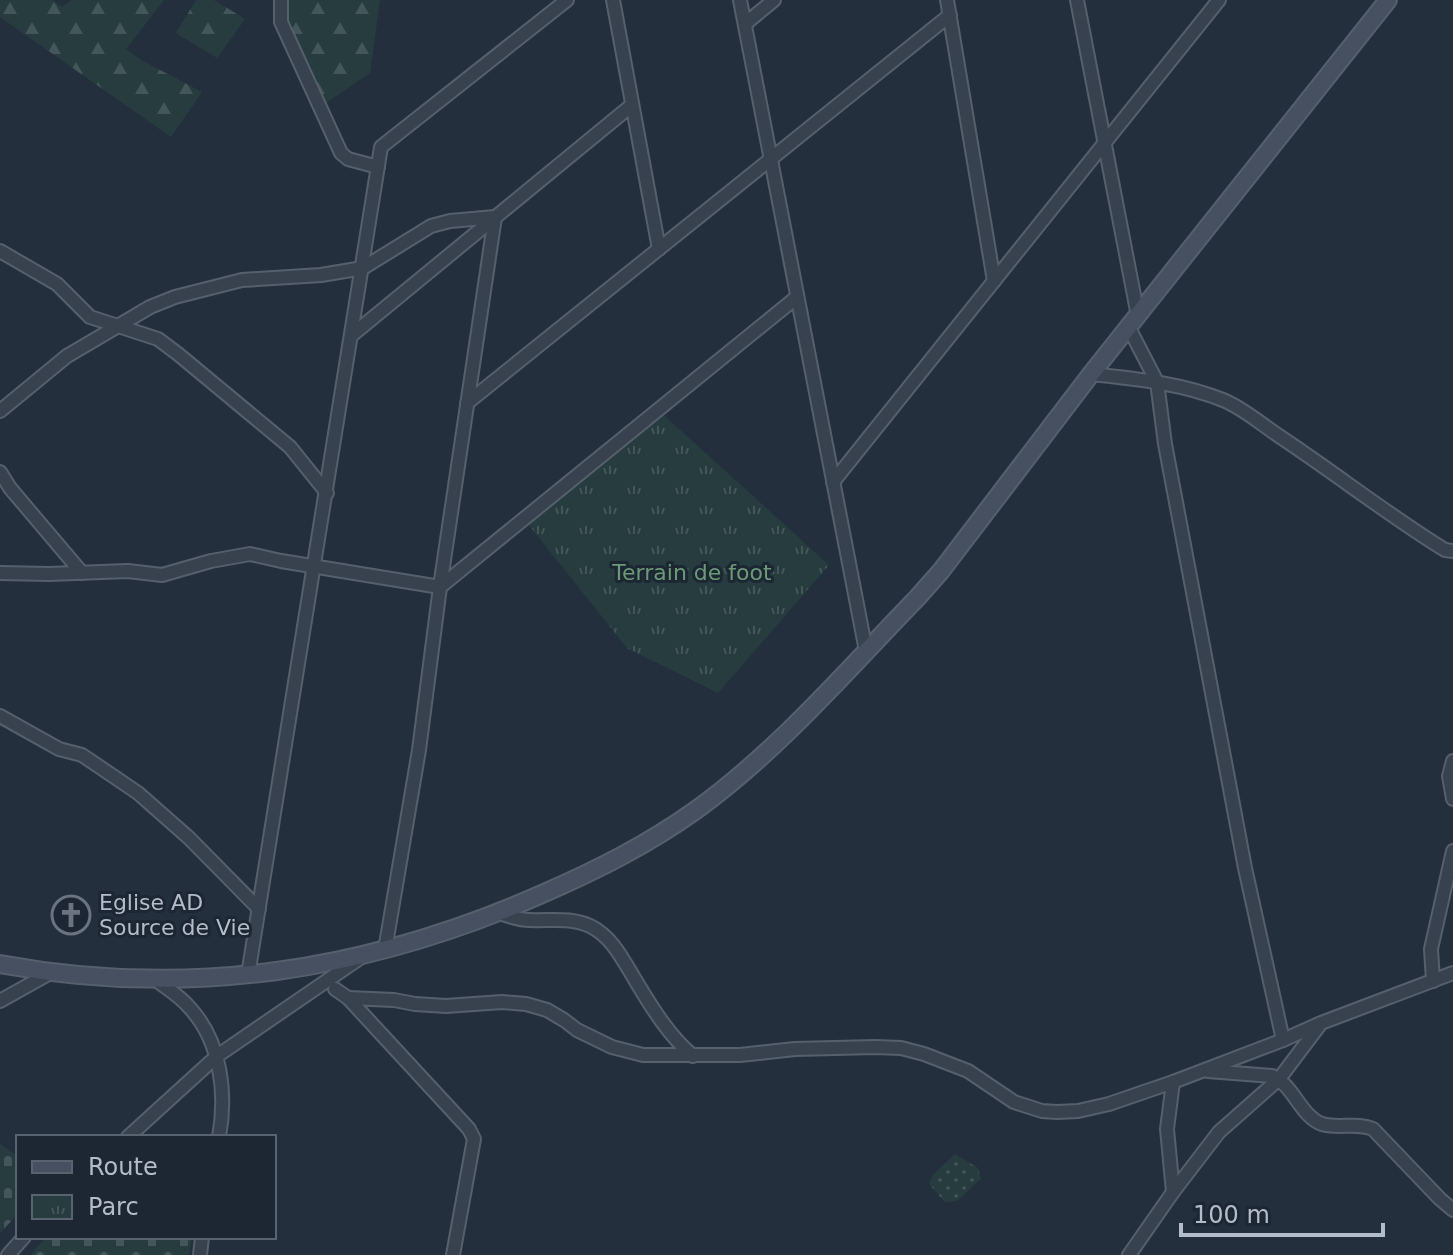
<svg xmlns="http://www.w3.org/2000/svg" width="1453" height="1255" font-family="'DejaVu Sans',sans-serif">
<defs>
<pattern id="grass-dots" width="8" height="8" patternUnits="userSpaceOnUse" patternTransform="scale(2)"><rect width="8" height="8" fill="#263c3f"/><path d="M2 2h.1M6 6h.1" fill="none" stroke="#435659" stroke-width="1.8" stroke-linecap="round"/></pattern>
<pattern id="forest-firs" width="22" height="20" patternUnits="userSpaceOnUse" patternTransform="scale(2)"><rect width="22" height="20" fill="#263c3f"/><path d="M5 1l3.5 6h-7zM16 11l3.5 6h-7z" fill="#435659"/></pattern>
<pattern id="cemetery-stones" width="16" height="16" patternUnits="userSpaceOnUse" patternTransform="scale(2)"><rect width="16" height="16" fill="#263c3f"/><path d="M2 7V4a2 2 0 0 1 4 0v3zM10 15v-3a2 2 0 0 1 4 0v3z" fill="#435659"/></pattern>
<pattern id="park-tufts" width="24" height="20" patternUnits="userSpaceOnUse" patternTransform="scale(2)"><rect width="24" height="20" fill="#263c3f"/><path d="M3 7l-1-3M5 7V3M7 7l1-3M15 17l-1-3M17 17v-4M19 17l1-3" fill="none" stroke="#435659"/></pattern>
</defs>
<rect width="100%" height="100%" fill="#242f3e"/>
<polygon fill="url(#grass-dots)" points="955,1154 978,1168 981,1179 957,1201 945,1202 929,1184 933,1175"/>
<g fill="url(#forest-firs)">
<polygon points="0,0 52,0 62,7 72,0 164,0 126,49 141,60 202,92 171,137 0,17"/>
<polygon points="196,0 214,0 245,19 217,58 176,33"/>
<polygon points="281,0 380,0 370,73 320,107 281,7"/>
</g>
<g fill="url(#cemetery-stones)">
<polygon points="0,1144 18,1157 18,1214 0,1233"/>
<polygon points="47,1237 192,1237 189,1255 30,1255"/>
</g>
<polygon fill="url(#park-tufts)" points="658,410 829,565 718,693 627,648 524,519"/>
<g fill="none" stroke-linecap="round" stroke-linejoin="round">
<defs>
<g id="street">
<polyline points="281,0 281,22 341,153 348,159 378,167"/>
<polyline points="613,0 659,249"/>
<polyline points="740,0 866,651"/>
<polyline points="947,0 994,281"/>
<polyline points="1077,0 1138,316"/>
<polyline points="745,24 774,0"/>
<polyline points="0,251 57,284 90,317 118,326 67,356 0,411"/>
<polyline points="1129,328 1157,382 1165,444 1245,868 1283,1040"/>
<polyline points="352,335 632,105"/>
<path d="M1091,374C1136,379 1181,383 1223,400C1243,408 1261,424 1279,436C1335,473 1388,515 1445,550L1453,551"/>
<polyline points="467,403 950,15"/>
<polyline points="0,472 10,488 82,573"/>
<polyline points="833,482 1219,0"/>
<polyline points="327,493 290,447 178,354 158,339 118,326 150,307 175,297 242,280 321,275 363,268 431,226 450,221 495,217 440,587 419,750 385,950"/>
<polyline points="0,573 49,574 128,571 162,575 211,561 250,554 281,561 440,587 797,297"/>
<polyline points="0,716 59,749 82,755 138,793 189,838 259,909"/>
<polyline points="1453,761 1449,776 1453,799"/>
<path d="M499,913C509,916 519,920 529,920C550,921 571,917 590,926C613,937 624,962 637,983C652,1008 670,1037 693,1056"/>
<polyline points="248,975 381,147 567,0"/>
<path d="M155,979C166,988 180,996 189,1007C221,1041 227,1093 219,1137"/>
<polyline points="1433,981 1431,949 1453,851"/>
<polyline points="335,989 348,998 394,1000 415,1004 446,1006 502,1002 526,1004 547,1010 564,1020 577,1030 612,1047 643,1055 740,1055 795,1049 875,1047 901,1048 924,1054 968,1071 1014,1102 1042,1111 1057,1112 1078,1111 1109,1104 1173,1082 1283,1040 1321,1023 1453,973"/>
<polyline points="348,998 469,1129 474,1139 453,1255"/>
<polyline points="0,1001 50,973"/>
<path d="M1208,1071L1272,1076C1294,1085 1300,1116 1322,1124C1339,1129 1357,1122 1373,1129L1440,1199L1453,1210"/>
<polyline points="128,1137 217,1056 360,958"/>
<polyline points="1173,1192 1219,1132 1279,1079 1319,1026"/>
<polyline points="8,1255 24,1237"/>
<polyline points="200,1255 202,1237"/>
<polyline points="1129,1255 1173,1192 1167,1129 1173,1082"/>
</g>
<path id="secondary" d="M0,964C190,999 367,971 542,894C597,870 647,845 696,810C779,750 847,670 918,597L941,571L1091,374L1388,0"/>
</defs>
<use href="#street" stroke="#565f6c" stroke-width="16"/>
<use href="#secondary" stroke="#565f6c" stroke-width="20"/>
<use href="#street" stroke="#38414e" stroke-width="12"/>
<use href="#secondary" stroke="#465061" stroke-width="16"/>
</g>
<defs>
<symbol id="church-ring" viewBox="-11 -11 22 22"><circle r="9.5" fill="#1d2633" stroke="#6b7280" stroke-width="1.5"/><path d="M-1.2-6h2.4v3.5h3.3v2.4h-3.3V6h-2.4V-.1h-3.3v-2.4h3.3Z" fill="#6b7280"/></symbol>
</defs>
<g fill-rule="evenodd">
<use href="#church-ring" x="49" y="893" width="44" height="44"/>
</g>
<g text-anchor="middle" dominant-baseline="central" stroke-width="6" stroke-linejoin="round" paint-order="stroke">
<g font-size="22" fill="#6b9a76" stroke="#1d2633">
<text x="692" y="572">Terrain de foot</text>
</g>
<g font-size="22" fill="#b4bcc9" stroke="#1d2633" text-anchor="start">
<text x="99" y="902">Eglise AD<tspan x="99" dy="25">Source de Vie</tspan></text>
</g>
</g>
<rect x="16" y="1135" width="260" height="104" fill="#1d2633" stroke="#59626f" stroke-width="2"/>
<rect x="32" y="1161" width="40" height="12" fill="#465061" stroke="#59626f" stroke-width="2"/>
<text x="88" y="1175" font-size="24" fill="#b4bcc9">Route</text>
<rect x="32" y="1195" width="40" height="24" fill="url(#park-tufts)" stroke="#59626f" stroke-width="2"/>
<text x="88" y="1215" font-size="24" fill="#b4bcc9">Parc</text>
<path d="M1181 1223v12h202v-12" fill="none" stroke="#b4bcc9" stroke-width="4"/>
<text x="1193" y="1223" font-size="24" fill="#b4bcc9" stroke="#1d2633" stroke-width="6" paint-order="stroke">100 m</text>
</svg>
